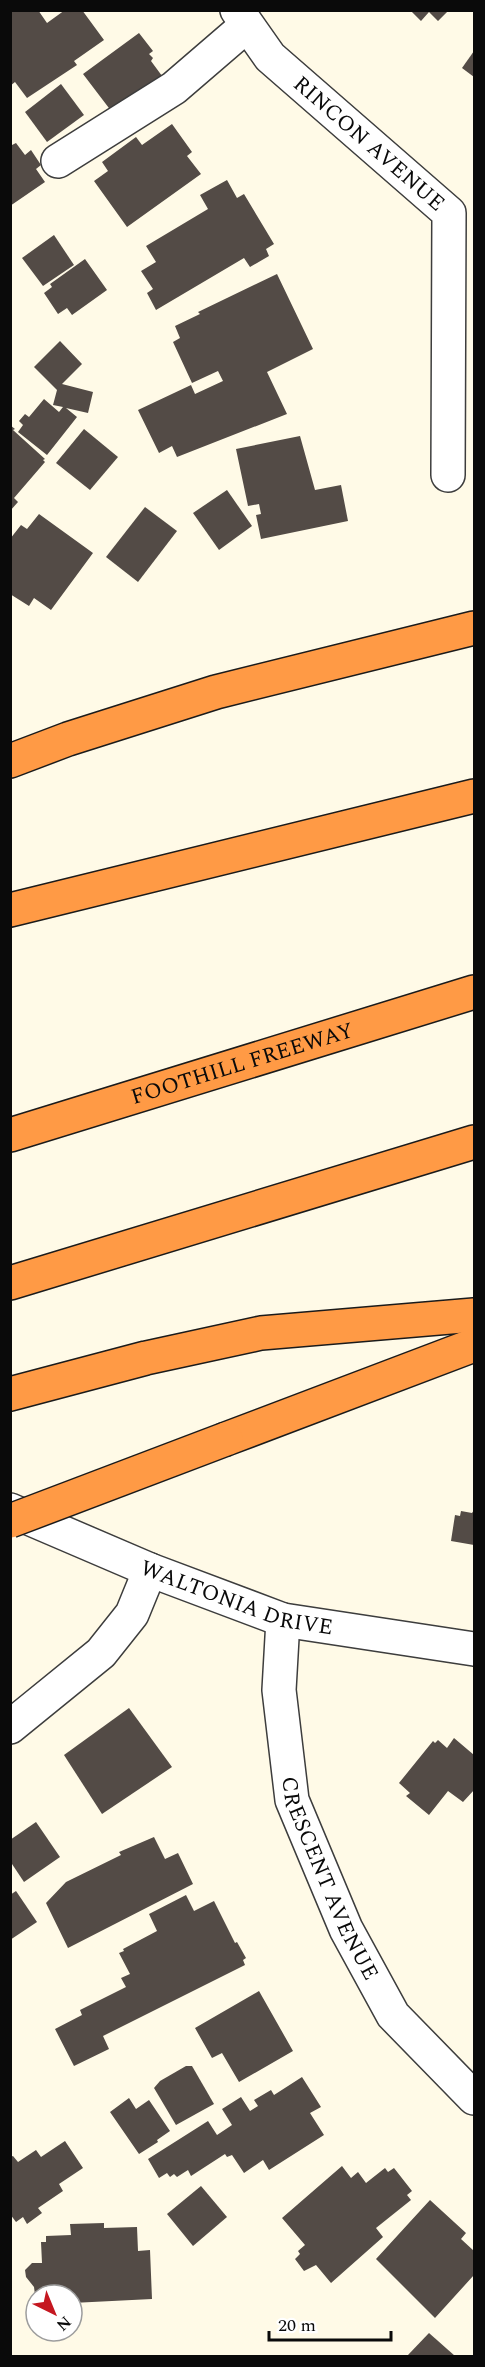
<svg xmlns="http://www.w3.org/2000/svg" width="485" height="2367" font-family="Spectral,serif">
<rect width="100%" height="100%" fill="#fffae7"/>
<g fill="#534b46">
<polygon points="10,10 38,10 47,23 65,10 82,10 104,40 74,61 77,65 27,98 15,82 10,86"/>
<polygon points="410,10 449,10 438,21 429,12 421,21"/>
<polygon points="139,33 153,51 149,54 153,58 151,61 165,80 115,116 83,74"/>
<polygon points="474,51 474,77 462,68"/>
<polygon points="61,84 84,115 47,142 25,112"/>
<polygon points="172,124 192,152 187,156 201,174 127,227 94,181 108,171 102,162 136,137 142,145"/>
<polygon points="10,143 12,145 16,143 25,155 31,150 41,165 36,169 45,182 10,206"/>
<polygon points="227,180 237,198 244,194 274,244 266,249 269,256 250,267 244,258 156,310 147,293 153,289 141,271 156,262 146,246 208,209 200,195"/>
<polygon points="54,235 74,265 43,286 22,258"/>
<polygon points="85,259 107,290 72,315 67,308 58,314 44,293 52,287 50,284"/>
<polygon points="277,274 313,349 267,372 287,414 177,457 172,446 159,453 138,410 191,385 195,394 223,381 218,371 192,383 173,342 180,338 175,326 200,314 198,312"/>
<polygon points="60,341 82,364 62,384 93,392 88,413 66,408 77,417 47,455 18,432 23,425 19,421 25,414 29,417 44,399 59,412 63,407 53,405 57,390 34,367"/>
<polygon points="10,425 15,429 13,430 45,459 43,460 45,462 14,498 18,502 10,511"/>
<polygon points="84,429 118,457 90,490 56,463"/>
<polygon points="300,436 315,490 341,485 348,521 261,539 256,515 261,514 259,504 248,506 236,449"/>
<polygon points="227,490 252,526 219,550 193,513"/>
<polygon points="145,507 177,531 138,582 106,557"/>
<polygon points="39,514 93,553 51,610 34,598 29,606 10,594 10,539 21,525 27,529"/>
<polygon points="474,1510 474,1545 451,1541 455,1515 460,1516 461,1511 472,1513"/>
<polygon points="129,1708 172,1767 102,1814 64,1755"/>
<polygon points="454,1738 474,1755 474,1790 463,1802 448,1791 429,1815 406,1796 410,1793 399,1783 433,1741 435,1743 438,1740 447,1748"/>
<polygon points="36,1822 60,1857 24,1882 10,1861 10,1840"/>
<polygon points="154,1837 165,1859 178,1853 193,1884 68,1948 46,1903 66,1882 121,1855 119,1852"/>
<polygon points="16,1891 37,1922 10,1940 10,1895"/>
<polygon points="186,1895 194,1911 214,1901 235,1943 237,1942 246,1958 243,1960 245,1965 103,2036 109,2049 74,2066 55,2029 82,2015 80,2010 126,1987 121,1978 130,1974 119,1953 124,1951 123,1949 157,1931 149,1914"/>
<polygon points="259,1991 293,2051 239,2082 222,2053 212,2058 195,2028"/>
<polygon points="186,2066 192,2066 214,2104 176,2125 154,2088 160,2081"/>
<polygon points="302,2077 321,2107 310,2113 324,2135 269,2170 263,2160 244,2173 232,2155 227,2157 225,2154 191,2176 188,2170 177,2177 174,2174 170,2177 167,2173 159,2178 148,2159 208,2121 217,2135 232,2125 222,2109 241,2097 250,2111 258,2106 254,2100 271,2090 274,2095"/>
<polygon points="129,2098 136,2109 149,2100 170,2131 157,2140 158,2142 139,2154 110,2112"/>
<polygon points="65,2141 83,2168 59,2184 63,2191 38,2208 42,2213 27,2224 23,2217 16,2222 10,2214 10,2157 13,2156 18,2162 36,2150 41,2157"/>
<polygon points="342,2166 351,2178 358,2172 366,2183 385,2168 388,2172 394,2168 412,2191 407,2195 411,2200 376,2228 383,2237 331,2283 316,2265 304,2271 295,2259 300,2254 298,2251 305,2245 282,2218"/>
<polygon points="201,2186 227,2217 193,2246 167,2214"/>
<polygon points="430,2200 466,2233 461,2239 474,2251 474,2275 435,2318 376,2259"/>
<polygon points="104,2223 104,2228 137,2227 138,2251 150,2250 152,2299 72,2303 72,2295 35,2295 34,2287 26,2277 25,2270 32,2263 42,2263 41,2242 46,2242 46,2236 71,2235 70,2224"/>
<polygon points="429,2333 455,2356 407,2356"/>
</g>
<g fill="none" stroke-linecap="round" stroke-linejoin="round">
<defs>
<g id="minor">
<path id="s1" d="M237,10L270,57L449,213L448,475"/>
<polyline points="58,161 174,88 246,26"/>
<path id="s2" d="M10,1510L150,1570L283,1620L474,1649"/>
<path id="s3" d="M283,1620L279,1690L292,1800L346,1929L393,2015L474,2098"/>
<polyline points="10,1727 101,1653 132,1614 150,1570"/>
</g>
<g id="highway">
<polyline points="10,761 68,739 216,692 474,628"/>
<polyline points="10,910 474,796"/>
<path id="s4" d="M10,1135L474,992"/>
<polyline points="10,1283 474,1142"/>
<polyline points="10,1394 146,1358 261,1333 474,1315"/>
<polyline points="226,1439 474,1345"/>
</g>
</defs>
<use href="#minor" stroke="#3d3d3d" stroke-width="36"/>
<use href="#highway" stroke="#1b1b1b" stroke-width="36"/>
<use href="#minor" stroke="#fff" stroke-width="33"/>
<use href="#highway" stroke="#ff9a45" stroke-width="33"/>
<defs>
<polyline id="highway-bridge" points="10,1521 226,1439"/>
</defs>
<use href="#highway-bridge" stroke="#1b1b1b" stroke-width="36" stroke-linecap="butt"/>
<use href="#highway-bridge" stroke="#ff9a45" stroke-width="33"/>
</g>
<g text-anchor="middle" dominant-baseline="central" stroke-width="6" stroke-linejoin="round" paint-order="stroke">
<g font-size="22" fill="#0a0a0a" stroke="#fff">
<text stroke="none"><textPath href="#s1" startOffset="189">RINCON AVENUE</textPath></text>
<text stroke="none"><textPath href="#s4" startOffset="243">FOOTHILL FREEWAY</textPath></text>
<text stroke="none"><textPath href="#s2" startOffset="244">WALTONIA DRIVE</textPath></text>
<text stroke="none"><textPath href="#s3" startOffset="267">CRESCENT AVENUE</textPath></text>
</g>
</g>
<rect width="485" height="2367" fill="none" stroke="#0a0a0a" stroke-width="24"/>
<g transform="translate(54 2313) rotate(137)"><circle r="28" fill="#ffffff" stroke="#9d9d9d" stroke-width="1.5"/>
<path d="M0-4.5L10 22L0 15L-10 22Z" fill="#c51720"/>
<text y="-9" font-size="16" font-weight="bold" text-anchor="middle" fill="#0a0a0a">N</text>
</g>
<path d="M269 2331v9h122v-9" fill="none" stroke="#0a0a0a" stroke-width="3"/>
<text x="278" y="2331" font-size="18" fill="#0a0a0a" stroke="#ffffff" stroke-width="4.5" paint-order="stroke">20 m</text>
</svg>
